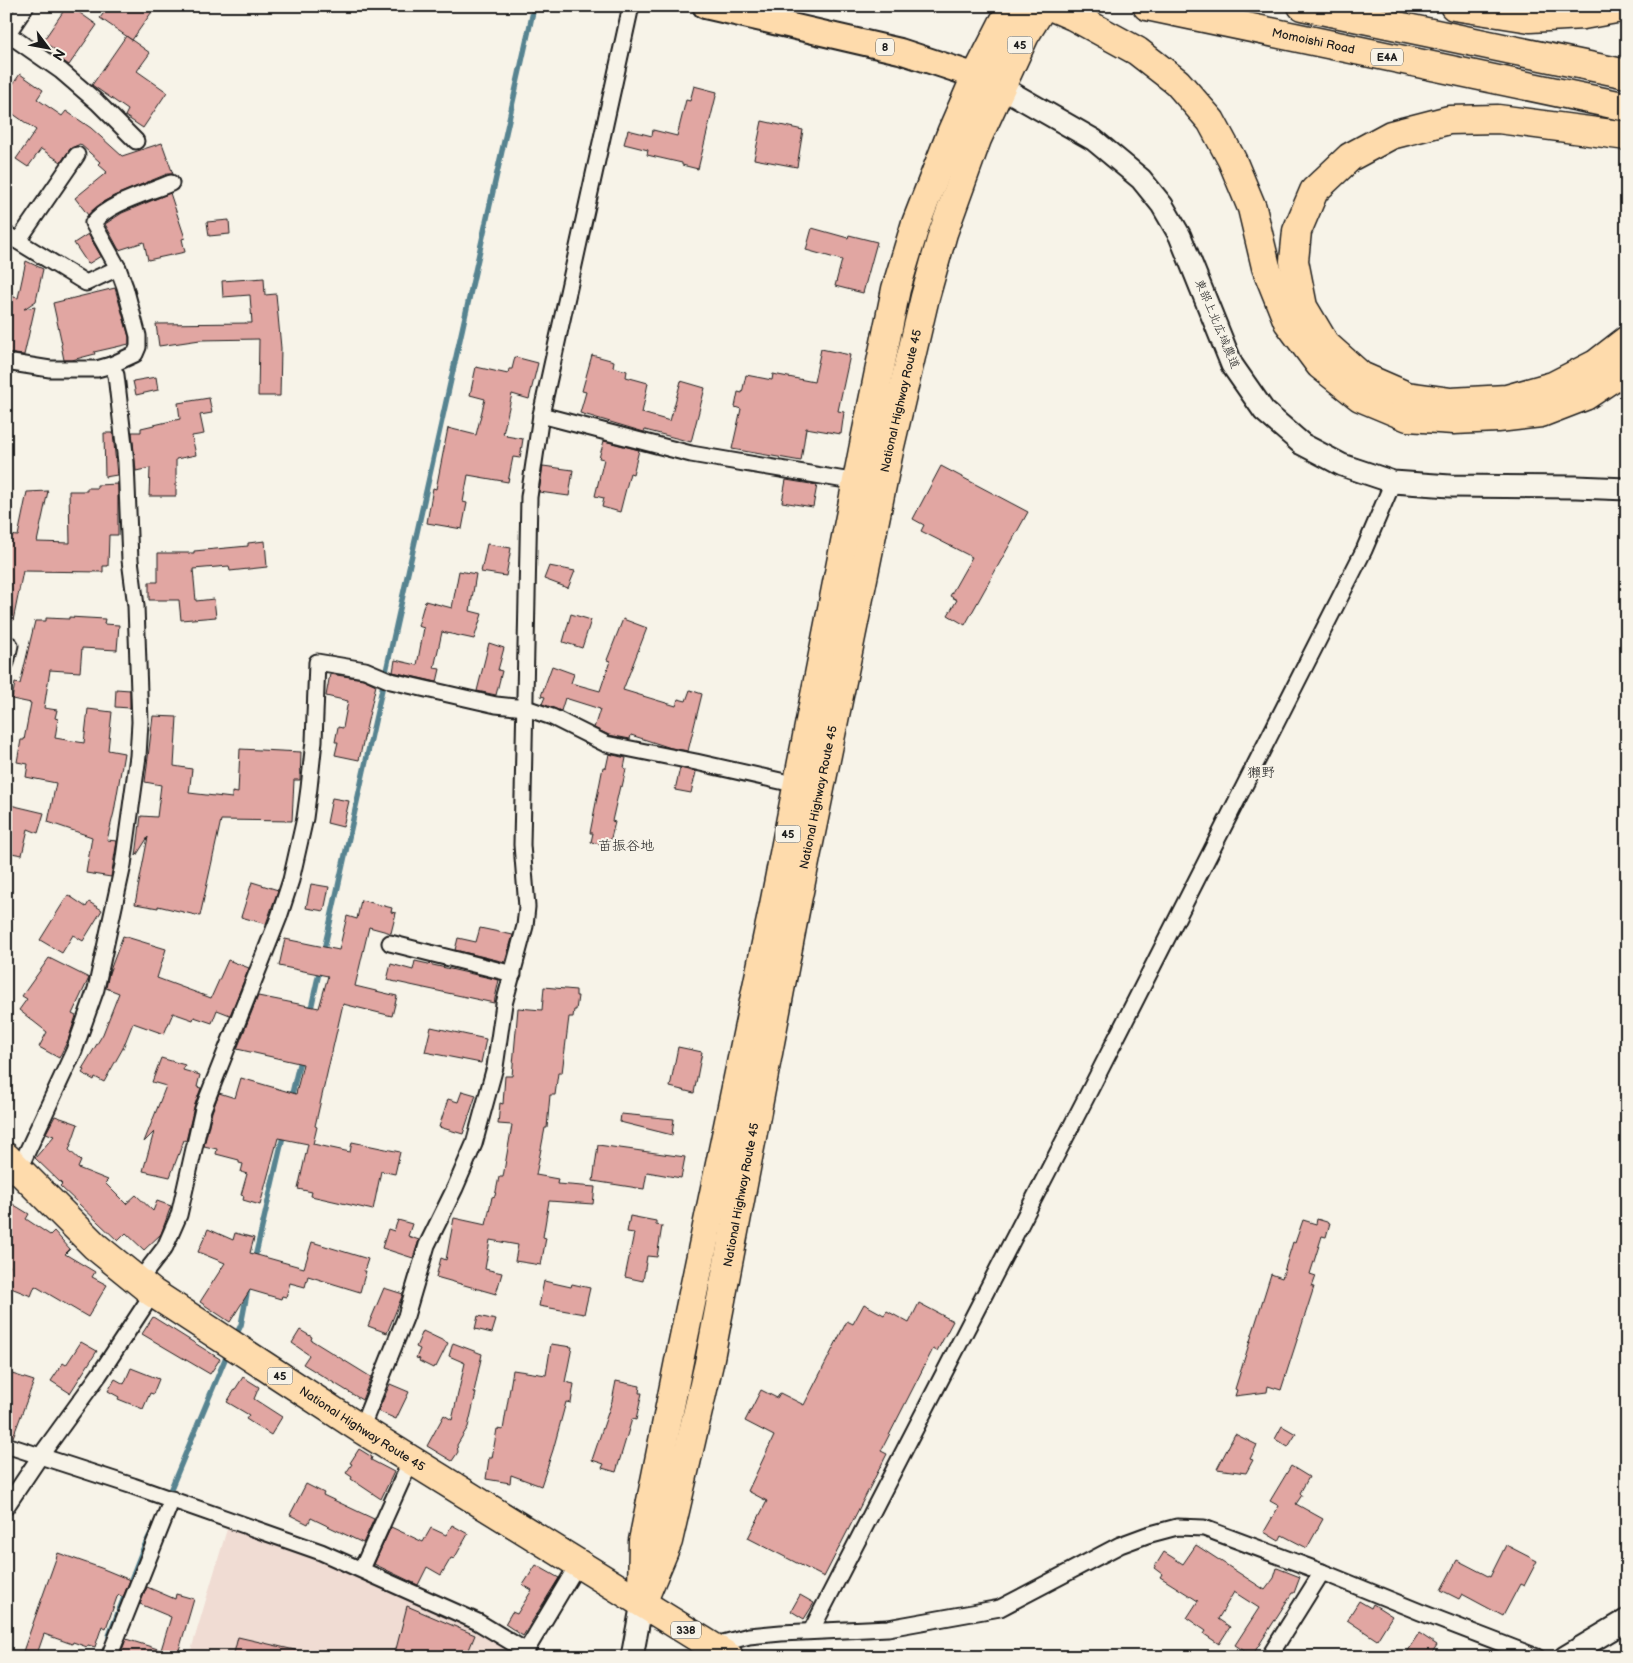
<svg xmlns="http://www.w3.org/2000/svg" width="1633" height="1663" font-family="'Balsamiq Sans','Klee One',sans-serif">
<rect width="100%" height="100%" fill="#f7f3e8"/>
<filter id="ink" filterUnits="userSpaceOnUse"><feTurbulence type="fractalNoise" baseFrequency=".02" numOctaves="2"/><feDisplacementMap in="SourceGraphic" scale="10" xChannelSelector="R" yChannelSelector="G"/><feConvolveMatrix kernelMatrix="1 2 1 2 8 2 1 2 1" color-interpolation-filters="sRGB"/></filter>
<g filter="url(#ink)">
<polygon fill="#f0dcd3" points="230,1519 478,1622 526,1657 189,1657"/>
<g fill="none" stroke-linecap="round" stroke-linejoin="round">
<g stroke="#568390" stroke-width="5.5">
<polyline points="323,954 534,7"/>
<polyline points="310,1013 320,968"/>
<polyline points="291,1098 301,1056"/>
<polyline points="254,1262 284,1132"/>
<polyline points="234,1339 241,1325 248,1288"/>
<polyline points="167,1498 228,1352"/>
<polyline points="109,1636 143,1549 153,1529"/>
</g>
</g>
<g fill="#e1a6a2" stroke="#1c1c1c">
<polygon points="67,6 70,6 97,25 69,65 55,55 58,52 43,41"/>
<polygon points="109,6 156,6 132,40 100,18"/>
<polygon points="126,36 150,53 137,71 167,92 143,128 125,116 128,110 92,85"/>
<polygon points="20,74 43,90 37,99 62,116 66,111 91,128 122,156 162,143 173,174 167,174 114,196 103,202 88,215 75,198 107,172 98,164 100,162 80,144 70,149 61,162 41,149 28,167 16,159 36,130 6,109 6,94"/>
<polygon points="694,86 717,92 698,169 682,165 682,163 647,155 648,150 624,144 628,130 652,136 653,130 677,136 686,100 690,101"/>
<polygon points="762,121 803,130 797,167 754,159"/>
<polygon points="170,193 185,238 182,239 185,252 148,260 144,242 119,250 105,224 122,213"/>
<polygon points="229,220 230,234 209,236 207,222"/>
<polygon points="812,228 848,238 849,235 877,242 863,293 835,286 842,260 806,250"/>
<polygon points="88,234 101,256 88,264 74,243"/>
<polygon points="26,261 43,269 36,301 24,309 35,307 24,355 6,353 6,295 18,298"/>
<polygon points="264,278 265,295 276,294 281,348 280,396 258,396 259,339 200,340 159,346 156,324 252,323 250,295 223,297 222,281"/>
<polygon points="115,288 129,337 129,344 94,352 95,354 72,360 64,360 61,345 62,344 53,303"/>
<polygon points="821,349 850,355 838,411 844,412 841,434 806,428 801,461 732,449 741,409 735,407 738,392 742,393 746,375 772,380 773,374 814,382"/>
<polygon points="592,355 614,361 613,367 627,371 626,377 648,383 642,413 670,421 681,381 705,388 691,442 645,430 644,432 580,413 586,392 582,391"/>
<polygon points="515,357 538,363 529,399 512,394 503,434 507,435 506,436 523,439 520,458 513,457 508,482 468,475 463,502 467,503 462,529 427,523 433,488 436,489 448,428 476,435 485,399 470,395 476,367 508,374 509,369 512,369"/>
<polygon points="156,377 158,390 136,395 133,381"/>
<polygon points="209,398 212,413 200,415 204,434 192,436 196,455 176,459 176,496 149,496 150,468 136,471 132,432 141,432 141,428 180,419 178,403"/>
<polygon points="104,433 113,433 117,475 105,477"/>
<polygon points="604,441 639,450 633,474 630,473 620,512 602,507 604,498 595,496 604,459 599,458"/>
<polygon points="543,466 573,470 569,496 539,492"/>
<polygon points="941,466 1028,512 965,625 948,615 957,600 950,596 972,557 921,531 924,525 913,519"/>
<polygon points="786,480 817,485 813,507 782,502"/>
<polygon points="118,484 118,535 109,535 108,566 103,566 103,572 23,571 13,621 6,621 6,535 18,536 27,492 48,491 37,542 70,543 69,491 87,491 87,488 97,488 97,485"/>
<polygon points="265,541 267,567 230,571 229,566 193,569 196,601 214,599 216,617 181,620 179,600 149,600 149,582 158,582 158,553 194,553 194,551 248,546 248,543"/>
<polygon points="487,544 511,548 506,576 481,572"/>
<polygon points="549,566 575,571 568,588 544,579"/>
<polygon points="459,571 476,574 470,611 482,614 474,639 442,632 434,668 440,669 437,682 393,672 395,660 417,665 424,628 418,626 425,601 452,608"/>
<polygon points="571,614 591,620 582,648 563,642"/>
<polygon points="69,617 105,619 104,624 119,625 117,650 82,648 80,672 50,670 44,708 57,710 55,718 58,719 55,738 84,743 88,709 112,712 108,750 124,753 114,812 107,840 117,841 111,877 86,873 92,837 48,822 56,783 26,777 28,764 17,762 21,740 24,740 31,703 12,699 15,683 20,684 35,621 46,621 46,618 69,619"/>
<polygon points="623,619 647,628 623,690 676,706 678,699 686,701 690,690 702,694 688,751 671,748 631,735 630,739 609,735 594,728 600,709 565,698 561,711 542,704 545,697 541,696 552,666 574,674 571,683 600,691 610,661 607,660"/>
<polygon points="489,643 504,648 498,670 502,671 496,695 477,691"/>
<polygon points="330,674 363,679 376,685 359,760 335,755 338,742 335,742 338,727 343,728 348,701 326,696"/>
<polygon points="116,689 130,690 130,708 115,707"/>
<polygon points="153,716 177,717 174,766 192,769 189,793 232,798 232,792 238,793 240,749 301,752 300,780 294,780 292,821 221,820 200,916 158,906 158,908 135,904 148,837 136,856 141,816 157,817 161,785 145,782"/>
<polygon points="609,754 626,758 624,768 626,769 622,787 620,786 612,821 615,822 609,846 591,842 593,833 590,833 603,767 606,768"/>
<polygon points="680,768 696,772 691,793 675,790"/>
<polygon points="332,798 349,801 343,827 327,823"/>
<polygon points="6,804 44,813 38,833 28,829 22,855 6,852 13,826 6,825"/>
<polygon points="252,882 278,890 266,924 241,917"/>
<polygon points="311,884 329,887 324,911 306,908"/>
<polygon points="68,895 86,907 89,902 102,910 83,941 73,935 62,953 40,940"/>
<polygon points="361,900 392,908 391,912 396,913 391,933 369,927 355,986 397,996 392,1016 343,1004 315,1126 317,1127 313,1144 350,1152 352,1142 400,1152 395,1174 381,1171 373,1210 311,1196 312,1192 298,1189 308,1144 278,1138 260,1205 243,1200 244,1196 241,1195 247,1174 241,1172 243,1164 239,1163 239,1160 216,1154 217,1149 204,1146 212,1112 219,1093 235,1098 241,1078 296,1094 303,1064 237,1049 258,996 319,1008 328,976 279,966 285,939 339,950 347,916 357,919"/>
<polygon points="480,928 513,935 505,962 455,950 458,938 476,942"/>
<polygon points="123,936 166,949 157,978 211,998 228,960 249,968 230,1015 217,1010 212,1023 194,1017 193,1020 173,1013 164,1034 133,1023 123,1048 104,1082 95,1077 94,1080 82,1073 84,1070 82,1069 103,1034 119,993 106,988 109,973"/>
<polygon points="49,958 89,978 72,1014 76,1016 68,1040 59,1058 39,1047 47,1032 19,1010 27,999 22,996"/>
<polygon points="415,961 499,980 494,1003 387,980 391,964 413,970"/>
<polygon points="544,987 576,990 576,996 578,996 576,1010 574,1010 573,1017 569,1017 562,1073 558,1073 555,1095 550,1095 547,1128 545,1128 536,1175 558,1179 557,1184 595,1187 593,1204 549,1201 543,1237 546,1238 541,1265 515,1261 518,1245 490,1240 485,1269 502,1273 496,1294 436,1277 441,1258 446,1260 454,1218 486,1225 492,1197 495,1196 499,1177 503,1177 512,1125 498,1124 500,1103 503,1104 505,1076 512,1076 518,1008 542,1010"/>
<polygon points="431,1027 486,1039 481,1063 425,1052"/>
<polygon points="678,1047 702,1052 694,1093 670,1087"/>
<polygon points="161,1058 185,1065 183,1070 200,1075 197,1087 201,1088 194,1107 186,1141 184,1140 170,1177 143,1171 154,1132 144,1142 166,1086 152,1082"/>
<polygon points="462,1091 476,1095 463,1134 439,1127 448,1099 458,1102"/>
<polygon points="621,1114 674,1119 672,1135 620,1122"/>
<polygon points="55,1116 78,1124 69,1150 81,1161 78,1168 108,1180 105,1183 126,1204 136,1195 153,1211 157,1201 171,1206 161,1234 144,1250 126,1233 118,1241 60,1186 62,1184 35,1158 54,1136 46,1133"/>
<polygon points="598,1145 685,1157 681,1178 647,1172 644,1189 593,1181"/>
<polygon points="6,1200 29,1214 26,1219 50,1235 54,1231 70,1249 65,1254 95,1272 92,1277 107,1285 88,1317 35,1286 31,1296 6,1286 6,1275 10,1266 6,1263"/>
<polygon points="630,1216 656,1221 656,1225 662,1226 657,1257 647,1256 643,1281 625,1277 634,1233 627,1232"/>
<polygon points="1317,1219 1330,1223 1326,1237 1322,1236 1310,1274 1316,1276 1312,1287 1314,1287 1281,1390 1268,1386 1267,1392 1235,1396 1237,1390 1235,1389 1271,1274 1282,1278 1293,1242 1295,1243 1303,1220 1316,1224"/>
<polygon points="398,1220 412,1224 408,1236 419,1240 413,1258 382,1248 388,1229 394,1231"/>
<polygon points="208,1229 233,1240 235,1233 254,1238 250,1253 304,1268 312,1242 368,1259 364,1271 366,1271 360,1292 308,1276 305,1287 290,1283 286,1297 282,1296 281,1299 250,1290 230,1322 200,1302 225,1263 198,1252"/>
<polygon points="544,1281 571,1287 572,1284 590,1288 584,1314 539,1306"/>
<polygon points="384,1288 403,1294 387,1333 368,1326"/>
<polygon points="919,1303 953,1321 937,1351 933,1349 881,1451 887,1454 824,1577 748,1538 767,1501 748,1491 774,1436 745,1421 761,1390 777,1398 780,1393 804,1405 847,1321 853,1324 864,1304 884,1315 887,1311 909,1323"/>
<polygon points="478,1316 496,1320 492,1333 475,1329"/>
<polygon points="153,1317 220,1359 210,1374 142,1334"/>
<polygon points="300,1330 312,1337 311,1340 371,1377 362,1400 303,1364 309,1355 292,1343"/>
<polygon points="423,1331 448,1343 436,1367 434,1366 433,1368 419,1361 420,1359 416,1358 420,1349 416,1347"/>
<polygon points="81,1342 97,1351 70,1393 51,1381 63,1363 66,1365"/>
<polygon points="453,1343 482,1354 474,1392 476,1393 468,1427 457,1445 458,1452 452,1461 427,1446 444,1415 452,1420 465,1363 449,1356"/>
<polygon points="551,1344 572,1347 565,1382 574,1384 571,1403 566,1402 553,1450 541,1486 511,1475 510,1483 486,1479 489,1458 492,1458 497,1429 503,1430 513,1370 546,1375"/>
<polygon points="131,1368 159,1379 153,1394 150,1393 143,1409 118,1399 119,1397 108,1391 115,1379 124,1384"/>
<polygon points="6,1372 34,1381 13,1437 6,1436"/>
<polygon points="243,1377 259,1387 254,1399 282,1417 271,1435 246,1419 249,1415 227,1402"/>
<polygon points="616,1381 640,1386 639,1393 642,1393 636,1420 632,1419 616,1472 602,1468 604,1464 592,1460 612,1401"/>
<polygon points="390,1384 409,1392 396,1419 378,1411"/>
<polygon points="1282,1426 1296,1434 1288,1447 1275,1439"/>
<polygon points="1235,1434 1257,1445 1250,1459 1253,1460 1246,1473 1217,1469"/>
<polygon points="359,1449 372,1457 371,1460 394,1472 381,1499 351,1479 352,1477 346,1473 352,1464 350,1463"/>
<polygon points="1291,1466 1309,1477 1300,1493 1302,1495 1296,1504 1323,1519 1307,1548 1282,1535 1279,1541 1264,1532 1279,1506 1270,1501"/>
<polygon points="306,1484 324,1493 323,1495 374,1519 363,1543 311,1518 308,1524 290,1515"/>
<polygon points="452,1525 468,1534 454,1559 451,1558 441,1575 427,1567 418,1585 374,1564 391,1527 423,1542 431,1528 446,1535"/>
<polygon points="1196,1545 1265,1590 1274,1578 1277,1568 1300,1577 1294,1593 1292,1593 1252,1656 1235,1645 1259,1608 1234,1592 1218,1619 1230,1627 1219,1644 1204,1634 1206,1631 1187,1618 1198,1601 1160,1577 1162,1574 1154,1568 1164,1552 1183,1564"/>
<polygon points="1506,1545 1537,1561 1524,1586 1520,1584 1503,1616 1462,1594 1459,1599 1441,1590 1457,1560 1490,1577"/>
<polygon points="58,1553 101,1568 130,1580 123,1597 119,1595 117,1597 106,1628 102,1626 95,1647 88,1645 87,1647 73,1642 72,1644 44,1634 36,1657 21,1657"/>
<polygon points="536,1565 559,1578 523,1636 505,1624 512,1612 517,1614 532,1590 523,1585"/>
<polygon points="147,1587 175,1599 176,1594 194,1599 177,1657 133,1657 121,1653 126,1639 161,1650 171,1617 140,1604"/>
<polygon points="800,1595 814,1603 804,1619 791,1611"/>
<polygon points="1359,1601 1371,1608 1373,1604 1392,1616 1377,1640 1347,1620"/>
<polygon points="407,1606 475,1635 466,1657 394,1657"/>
<polygon points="1419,1633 1437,1645 1429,1657 1403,1657"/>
<polygon points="238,1637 299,1651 298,1657 233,1657"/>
</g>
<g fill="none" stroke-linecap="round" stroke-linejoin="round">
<defs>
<g id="street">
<polyline points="8,34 61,71 97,102 136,141"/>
<polyline points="6,36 26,6"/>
<polyline points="6,234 86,283 118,268"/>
<polyline points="18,241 77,155"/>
<polyline points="6,362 50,369 97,369 111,365 116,375 126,462 130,560 136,606 140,722 138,756 123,865 96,989 74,1051 19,1169"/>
<path d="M111,365L135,354L138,347V336L125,287L118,268L93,223C108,203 148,193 171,183"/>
<polyline points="541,415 691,454 857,482"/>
<polyline points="6,645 10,645 6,663"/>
<polyline points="390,943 513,974"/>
<polyline points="138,1282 165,1247 179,1215 203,1109 279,917 291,880 305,818 309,788 314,741 317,662 365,670 391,681 496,705 526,708 552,717 606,744 696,762 798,785"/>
<polyline points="361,1429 406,1316 427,1245 455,1188 474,1144 495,1067 504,1004 525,926 527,907 522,845 529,497 541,415 631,6"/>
<polyline points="6,1445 133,1486 321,1552 478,1622 526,1651"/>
<polyline points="6,1507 41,1455 99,1375 153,1293"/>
<polyline points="362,1569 411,1460"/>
<polyline points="811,1631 1091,1088 1364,550 1393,482"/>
<polyline points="712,1646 749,1636 781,1633 888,1628 1000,1608 1120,1545 1147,1535 1177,1527 1204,1528 1322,1572 1420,1612 1537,1657"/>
<polyline points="109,1657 172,1499"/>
<polyline points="526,1657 526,1651 578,1564"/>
<polyline points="1269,1657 1322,1572"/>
</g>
<g id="secondary">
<polyline points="1001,87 1094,140 1141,179 1162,205 1180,236 1232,365 1264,411 1302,444 1342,465 1393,482 1450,486 1576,487 1627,489"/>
<polyline points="632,1657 642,1603"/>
<polyline points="1565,1657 1627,1620"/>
</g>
<polyline id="primary" points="705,6 900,51 976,76 993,83"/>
<g id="highway">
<polyline points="1050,6 1073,16 1137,51 1177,82 1211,121 1232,160 1252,208 1266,267 1288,322 1320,365 1360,397 1408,417 1454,420 1498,418 1541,413 1585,396 1627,368"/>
<path id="s1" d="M1147,6L1627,107"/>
<polyline points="1302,6 1627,74"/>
<polyline points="1454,6 1530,18 1583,15 1627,7"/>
<polyline points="1627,136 1498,119 1449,120 1391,135 1350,157 1314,191 1297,231 1294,261 1303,307 1325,344 1361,376 1407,396 1451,402 1507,399 1553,386 1596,364 1627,340"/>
<path id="s2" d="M6,1157L95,1246L153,1293L361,1429L729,1657"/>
<polyline points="642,1590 643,1541 680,1356 774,905 865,440 896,289 915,226 952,131 976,76 1002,25 1013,6"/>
<path id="s3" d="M642,1603L668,1541L709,1363L795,911L890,446L925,297L943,233L977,139L1025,35L1043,6"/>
</g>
</defs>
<use href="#street" stroke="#1c1c1c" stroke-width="19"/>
<use href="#secondary" stroke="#1c1c1c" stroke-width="25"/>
<use href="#primary" stroke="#1c1c1c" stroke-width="28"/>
<use href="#highway" stroke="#1c1c1c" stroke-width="31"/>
<use href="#street" stroke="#f7f3e8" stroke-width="15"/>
<use href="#secondary" stroke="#f7f3e8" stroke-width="21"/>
<use href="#primary" stroke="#fedbac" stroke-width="24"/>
<use href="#highway" stroke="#fedbac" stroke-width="28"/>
</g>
</g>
<g text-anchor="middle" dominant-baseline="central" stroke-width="4" stroke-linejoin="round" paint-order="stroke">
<g fill="#f7f3e8" stroke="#5e5c59" stroke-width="1">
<rect x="1007.5" y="36.5" width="25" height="17" rx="4"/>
<rect x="876" y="38.5" width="18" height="17" rx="4"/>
<rect x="1371" y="48.5" width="32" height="17" rx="4"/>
<rect x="775.5" y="825.5" width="25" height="17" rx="4"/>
<rect x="267.5" y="1367.5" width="25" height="17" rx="4"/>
<rect x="671" y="1621.5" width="30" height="17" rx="4"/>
</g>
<g font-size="11" font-weight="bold" fill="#1c1c1c">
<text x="1020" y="45">45</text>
<text x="885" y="47">8</text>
<text x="1387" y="57">E4A</text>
<text x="788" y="834">45</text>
<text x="280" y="1376">45</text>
<text x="686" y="1630">338</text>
</g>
<g font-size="12" fill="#1c1c1c" stroke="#f7f3e8">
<text stroke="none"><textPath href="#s1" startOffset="170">Momoishi Road</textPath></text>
<text transform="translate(1217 324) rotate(67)">東部上北広域農道</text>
<text stroke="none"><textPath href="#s3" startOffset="1231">National Highway Route 45</textPath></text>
<text stroke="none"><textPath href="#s3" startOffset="826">National Highway Route 45</textPath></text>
<text stroke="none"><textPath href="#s3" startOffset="421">National Highway Route 45</textPath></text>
<text stroke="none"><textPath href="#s2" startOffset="450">National Highway Route 45</textPath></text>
</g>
<g font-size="14" fill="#1c1c1c" stroke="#f7f3e8">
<text x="1261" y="772">獺野</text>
<text x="626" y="845">苗振谷地</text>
</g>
</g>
<rect width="1633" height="1663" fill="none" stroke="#f7f3e8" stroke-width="25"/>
<rect x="12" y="12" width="1608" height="1638" fill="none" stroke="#1c1c1c" stroke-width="2" filter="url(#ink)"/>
<g transform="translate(48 48) rotate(122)" stroke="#f7f3e8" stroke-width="4" paint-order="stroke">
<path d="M0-4L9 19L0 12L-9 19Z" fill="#1c1c1c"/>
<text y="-8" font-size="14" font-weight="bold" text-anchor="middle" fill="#1c1c1c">N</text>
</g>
</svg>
